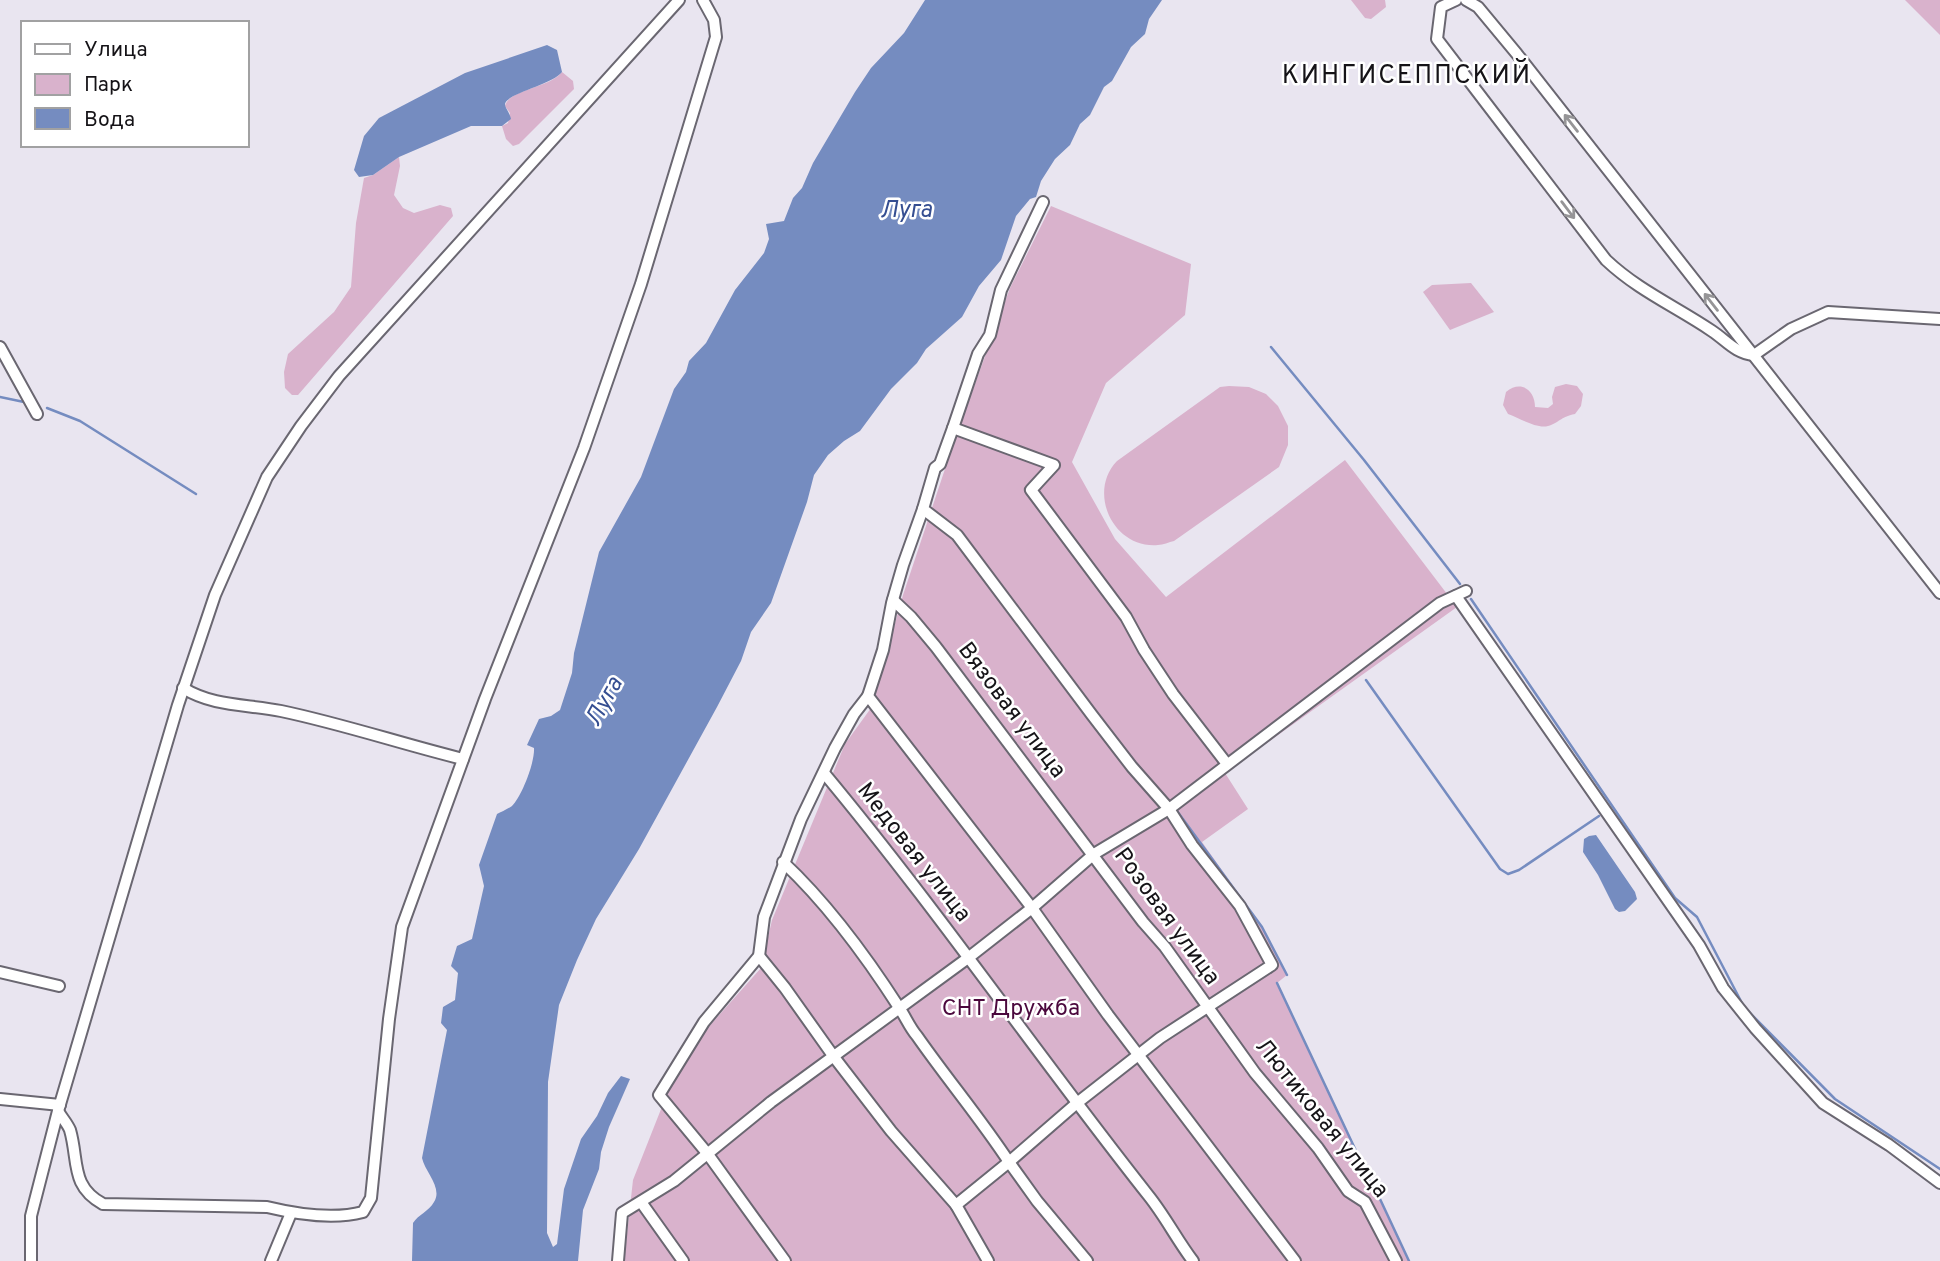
<svg xmlns="http://www.w3.org/2000/svg" width="1940" height="1261" font-family="Overpass,sans-serif">
<rect width="100%" height="100%" fill="#e9e5f0"/>
<g fill="#d9b2cc">
<polygon points="1351,0 1385,0 1386,7 1371,19 1365,18"/>
<polygon points="1905,0 1940,0 1940,35"/>
<path d="M562,72L573,81L574,89L519,144L513,146L506,139L502,126L508,123L510,113L505,106C509,89 550,88 562,72Z"/>
<polygon points="399,157 400,166 394,195 403,208 414,213 440,205 451,208 453,216 298,395 292,395 285,388 284,372 288,354 334,312 351,287 356,223 364,178 373,175"/>
<polygon points="1051,206 1191,264 1185,315 1106,383 1072,462 1115,539 1166,597 1345,460 1457,607 1225,773 1248,809 1202,842 1262,927 1287,975 1277,983 1409,1261 624,1261 633,1180 667,1094 704,1032 761,968 772,920 845,744 871,708 903,595 957,433 1010,288"/>
<polygon points="1471,283 1494,312 1450,330 1423,292 1432,285"/>
<path d="M1566,384L1577,386L1583,394L1581,406L1575,414C1560,417 1559,423 1548,426C1537,429 1519,418 1508,414L1503,405L1506,392C1520,380 1535,389 1535,407L1548,408L1553,404L1552,397L1555,387Z"/>
<path d="M1229,386L1249,387L1266,394L1278,406L1288,426V445L1279,467L1174,541C1169,542 1163,545 1158,545C1113,549 1087,492 1117,461L1220,387Z"/>
</g>
<g fill="#758cc0">
<path d="M925,0H1162L1149,19L1145,34L1131,47L1112,81L1104,87L1090,115L1080,124L1070,145L1055,159L1041,181L1036,197L1030,199L1016,216L1001,260L979,286L962,317L926,349L917,363L891,389L860,431L844,441L828,455L814,475L807,502L771,603L751,632L741,661L717,707L639,849L596,919L577,960L559,1005L548,1082L547,1233L553,1247L557,1244L564,1189L581,1139L597,1116L608,1093L621,1076L630,1079L609,1127L601,1152L599,1169L583,1210L578,1261H412L413,1223C418,1215 429,1211 434,1202C443,1188 425,1172 422,1158L447,1030L441,1023L443,1007L455,1000L458,973L451,966L457,946L472,939L484,886L479,865L497,814C501,812 508,809 512,806C522,796 535,762 534,748L527,745L539,719L551,716L560,710L572,673L574,653L599,552L641,477L674,389L686,372L689,361L706,343L735,290L764,253L769,239L766,224L784,221L793,198L802,188L813,163L855,92L871,68L904,33Z"/>
<path d="M547,45L557,50L562,72C552,85 507,93 505,104C505,108 510,113 511,119L502,126H471L399,157L373,175L359,177L354,170L364,136L379,118L465,73Z"/>
<polygon points="1596,835 1635,892 1637,899 1625,911 1619,912 1615,909 1598,875 1583,852 1584,839 1589,836"/>
</g>
<g fill="none" stroke-linecap="round" stroke-linejoin="round">
<g stroke="#758cc0" stroke-width="2.5">
<polyline points="1271,347 1364,460 1460,584"/>
<polyline points="0,397 24,402"/>
<polyline points="47,408 80,421 196,494"/>
<polyline points="1471,599 1675,898 1697,917 1744,1007 1835,1099 1940,1169"/>
<polyline points="1366,680 1500,869 1508,874 1519,870 1599,816"/>
<polyline points="1177,811 1262,927 1287,975"/>
<polyline points="1277,983 1373,1187"/>
<polyline points="1380,1199 1409,1261"/>
</g>
<defs>
<g id="minor">
<path d="M1456,0L1441,7L1437,39L1606,260C1639,291 1675,306 1712,331C1727,341 1735,353 1754,355L1791,329L1828,312L1940,319"/>
<polyline points="1466,0 1478,7 1517,54 1940,593"/>
<polyline points="0,347 37,414"/>
<polyline points="953,428 978,354 990,335 1001,290 1043,202"/>
<polyline points="923,509 903,565 892,603 883,650 868,696 1032,908 1108,1015 1295,1261"/>
<polyline points="1456,596 1699,945 1723,988 1755,1028 1823,1103 1889,1145 1940,1183"/>
<polyline points="893,600 911,617 936,647 1143,922 1165,947 1255,1073 1318,1148 1348,1191 1365,1202 1396,1261"/>
<path d="M183,688C214,707 247,704 281,711C343,724 402,744 463,759"/>
<path d="M824,773C938,910 1038,1056 1148,1195C1165,1216 1177,1240 1193,1261"/>
<path d="M783,862C829,905 866,956 900,1009C906,1018 910,1028 917,1036C947,1079 980,1118 1009,1162L1077,1103L1160,1038L1272,965L1240,906L1192,845L1169,809L1132,767L1092,715L957,535L923,509L935,468L940,464L953,428L1054,465L1031,490L1126,617L1144,650L1173,694L1227,764"/>
<polyline points="759,956 785,988 834,1057 891,1131 956,1205 988,1261"/>
<polyline points="0,972 59,986"/>
<polyline points="0,1099 60,1105"/>
<path d="M58,1111C62,1118 67,1123 70,1130C79,1161 70,1186 103,1204L267,1207C296,1214 333,1220 363,1212L371,1198L389,1019L402,927L485,699L584,448L641,284L716,37L714,20L703,0"/>
<polyline points="641,1202 683,1261"/>
<polyline points="956,1205 1009,1162 1037,1201 1087,1261"/>
<polyline points="31,1261 31,1216 58,1111 178,705 215,595 267,477 301,426 339,376 679,0"/>
<polyline points="271,1261 291,1213"/>
<polyline points="618,1261 622,1213 674,1181 771,1102 968,958 1032,908 1094,854 1169,809 1440,603 1466,591"/>
<polyline points="785,1261 707,1153 659,1095 704,1022 759,956 764,917 801,819 835,748 854,714 868,696"/>
</g>
</defs>
<use href="#minor" stroke="#6a6771" stroke-width="14"/>
<use href="#minor" stroke="#fff" stroke-width="10"/>
</g>
<defs><path id="oneway-shaft" d="M-6 0H5M1.5-3L5.5 0L1.5 3" fill="none" stroke-width="1.6" stroke-linecap="round" stroke-linejoin="round" transform="scale(1.75)"/></defs>
<g stroke="#969597">
<use href="#oneway-shaft" transform="translate(1571 123) rotate(-128)"/>
<use href="#oneway-shaft" transform="translate(1568 210) rotate(53)"/>
<use href="#oneway-shaft" transform="translate(1711 302) rotate(-128)"/>
</g>
<g text-anchor="middle" dominant-baseline="central" stroke-width="5" stroke-linejoin="round" paint-order="stroke">
<g font-size="23" fill="#151317" stroke="#fff">
<text transform="translate(1011 711) rotate(53)">Вязовая улица</text>
<text transform="translate(913 853) rotate(52)">Медовая улица</text>
<text transform="translate(1166 917) rotate(54)">Розовая улица</text>
<text transform="translate(1321 1119) rotate(51)">Лютиковая улица</text>
</g>
<g font-size="23" fill="#4b083d" stroke="#fff">
<text x="1011" y="1009">СНТ Дружба</text>
</g>
<g font-size="24" font-style="italic" fill="#354e91" stroke="#fff">
<text x="906" y="211">Луга</text>
<text transform="translate(605 702) rotate(-61)">Луга</text>
</g>
<g font-size="26" letter-spacing="2" fill="#151317" stroke="#fff">
<text x="1407" y="76">КИНГИСЕППСКИЙ</text>
</g>
</g>
<rect x="21" y="21" width="228" height="126" fill="#ffffff" stroke="#a1a1a2" stroke-width="2"/>
<rect x="35" y="44" width="35" height="10" fill="#ffffff" stroke="#a1a1a2" stroke-width="2"/>
<text x="84" y="56" font-size="21" fill="#151317">Улица</text>
<rect x="35" y="74" width="35" height="21" fill="#d9b2cc" stroke="#a1a1a2" stroke-width="2"/>
<text x="84" y="91" font-size="21" fill="#151317">Парк</text>
<rect x="35" y="108" width="35" height="21" fill="#758cc0" stroke="#a1a1a2" stroke-width="2"/>
<text x="84" y="126" font-size="21" fill="#151317">Вода</text>
</svg>
